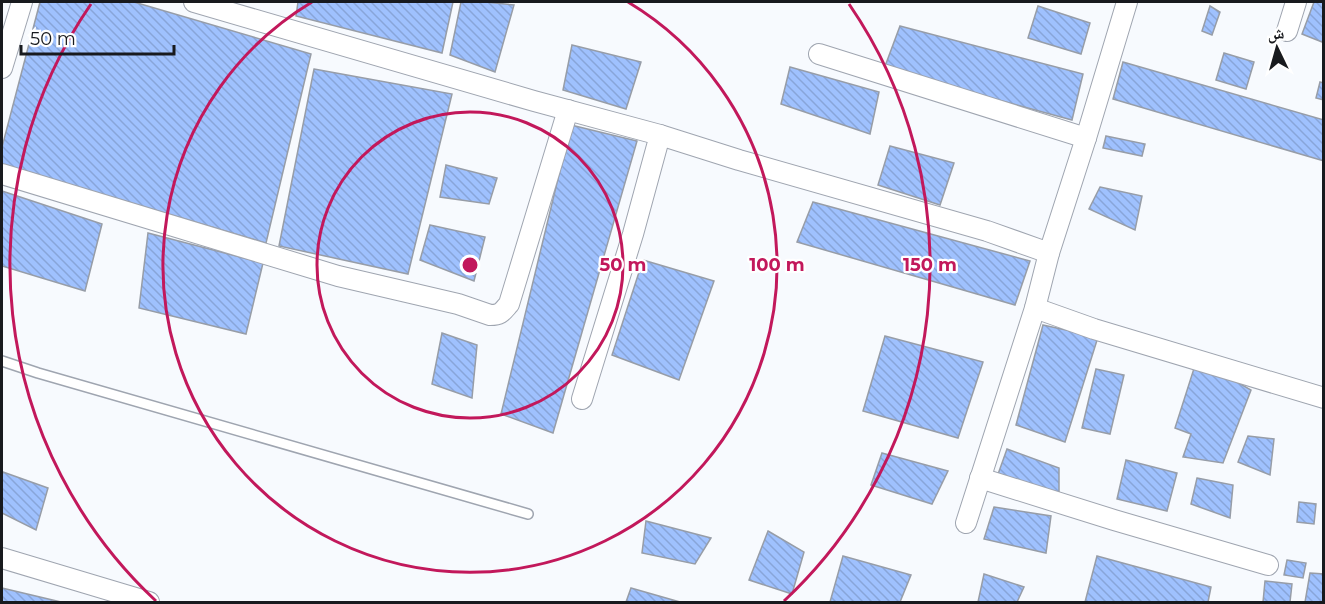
<svg xmlns="http://www.w3.org/2000/svg" width="1325" height="604" font-family="Montserrat,'Noto Naskh Arabic',sans-serif">
<defs>
<pattern id="building-back-hatch" width="6" height="6" patternUnits="userSpaceOnUse" patternTransform="scale(1.5)"><rect width="6" height="6" fill="#9fc1fe"/><path d="M-1 5l2 2M0 0l6 6M5-1l2 2" fill="none" stroke="#88a5d9"/></pattern>
</defs>
<rect width="100%" height="100%" fill="#f7fafe"/>
<g fill="url(#building-back-hatch)" stroke="#979da7" stroke-width="1.5">
<polygon points="40,2 134,2 311,54 266,243 2,165 2,147"/>
<polygon points="298,2 453,2 442,53 296,16"/>
<polygon points="461,2 485,2 514,5 495,72 450,55"/>
<polygon points="1314,2 1324,2 1324,37 1322,42 1302,34"/>
<polygon points="1038,6 1090,23 1081,54 1028,38"/>
<polygon points="1210,6 1220,12 1212,35 1202,31"/>
<polygon points="900,26 1083,74 1072,120 884,69"/>
<polygon points="572,45 641,62 626,109 563,90"/>
<polygon points="1224,53 1254,62 1246,89 1216,80"/>
<polygon points="1123,62 1324,120 1324,161 1113,99"/>
<polygon points="790,67 879,92 870,134 781,104"/>
<polygon points="314,69 452,94 408,274 279,246"/>
<polygon points="1320,82 1324,83 1324,100 1316,98"/>
<polygon points="571,125 637,141 553,433 501,414"/>
<polygon points="1106,136 1145,144 1142,156 1103,148"/>
<polygon points="890,146 954,163 940,205 878,185"/>
<polygon points="446,165 497,178 489,204 440,197"/>
<polygon points="1100,187 1142,196 1135,230 1089,209"/>
<polygon points="2,191 102,224 85,291 2,266"/>
<polygon points="813,202 1030,261 1015,305 797,242"/>
<polygon points="430,225 485,237 474,281 420,260"/>
<polygon points="148,233 263,263 246,334 139,308"/>
<polygon points="643,260 714,281 679,380 612,355"/>
<polygon points="1043,325 1098,337 1065,442 1016,425"/>
<polygon points="442,333 477,345 472,398 432,384"/>
<polygon points="885,336 983,362 958,438 863,411"/>
<polygon points="1197,359 1251,390 1223,463 1183,457 1191,434 1175,428"/>
<polygon points="1096,369 1124,375 1110,434 1082,428"/>
<polygon points="1248,436 1274,439 1270,475 1238,462"/>
<polygon points="1007,449 1059,468 1059,499 997,477"/>
<polygon points="882,453 948,471 932,504 871,485"/>
<polygon points="1126,460 1177,473 1167,511 1117,499"/>
<polygon points="3,472 48,488 36,530 2,513 2,475"/>
<polygon points="1197,478 1233,485 1230,518 1191,504"/>
<polygon points="1299,502 1316,504 1314,524 1297,522"/>
<polygon points="994,507 1051,516 1046,553 984,539"/>
<polygon points="646,521 711,538 695,564 642,553"/>
<polygon points="768,531 804,552 792,594 749,580"/>
<polygon points="843,556 911,575 900,602 830,602"/>
<polygon points="1097,556 1211,587 1208,602 1085,602"/>
<polygon points="1287,560 1306,563 1303,578 1284,575"/>
<polygon points="1310,573 1324,574 1324,602 1305,602"/>
<polygon points="984,574 1024,587 1017,602 978,602"/>
<polygon points="1265,581 1292,584 1290,602 1263,602"/>
<polygon points="2,588 61,602 2,602"/>
<polygon points="631,588 680,602 626,602"/>
</g>
<g fill="none" stroke-linecap="round" stroke-linejoin="round">
<defs>
<polyline id="service" points="2,361 38,373 528,514"/>
<g id="minor">
<polyline points="194,2 534,101 660,135 633,234 582,399"/>
<polyline points="1287,31 1296,2"/>
<polyline points="819,54 1086,138"/>
<polyline points="2,68 22,2"/>
<polyline points="660,135 739,160 987,231 1049,253 1086,138 1127,2"/>
<path d="M2,174L338,276L458,304L490,315C501,315 502,312 509,304L568,110"/>
<polyline points="1035,308 1094,329 1324,398"/>
<polyline points="980,478 1114,520 1268,565"/>
<polyline points="966,523 1035,308 1049,253"/>
<polyline points="2,558 149,602"/>
</g>
</defs>
<use href="#service" stroke="#9fa5b0" stroke-width="12"/>
<use href="#minor" stroke="#9fa5b0" stroke-width="22"/>
<use href="#service" stroke="#fff" stroke-width="9"/>
<use href="#minor" stroke="#fff" stroke-width="20"/>
</g>
<g fill="none" stroke="#c2185b" stroke-width="3">
<circle cx="470" cy="265" r="153"/>
<path d="M628 2A307 307 0 1 1 312 2"/>
<path d="M156 601A460 460 0 0 1 91 4M849 4A460 460 0 0 1 784 601"/>
</g>
<circle cx="470" cy="265" r="9" fill="#c2185b" stroke="#fff" stroke-width="3"/>
<g font-size="18" text-anchor="middle" font-weight="bold" fill="#c2185b" stroke="#fff" stroke-width="4.5" stroke-linejoin="round" paint-order="stroke">
<text x="623" y="271">50 m</text>
<text x="777" y="271">100 m</text>
<text x="930" y="271">150 m</text>
</g>
<rect width="1325" height="604" fill="none" stroke="#181a1e" stroke-width="6"/>
<g transform="translate(1277 48) rotate(355)" stroke="#ffffff" stroke-width="4.5" paint-order="stroke">
<path d="M0-4.5L10 22L0 15L-10 22Z" fill="#181a1e"/>
<text y="-9" font-size="16" font-weight="bold" text-anchor="middle" fill="#181a1e">ش</text>
</g>
<path d="M21 45v9h153v-9" fill="none" stroke="#181a1e" stroke-width="3"/>
<text x="30" y="45" font-size="18" fill="#181a1e" stroke="#ffffff" stroke-width="4.5" paint-order="stroke">50 m</text>
</svg>
